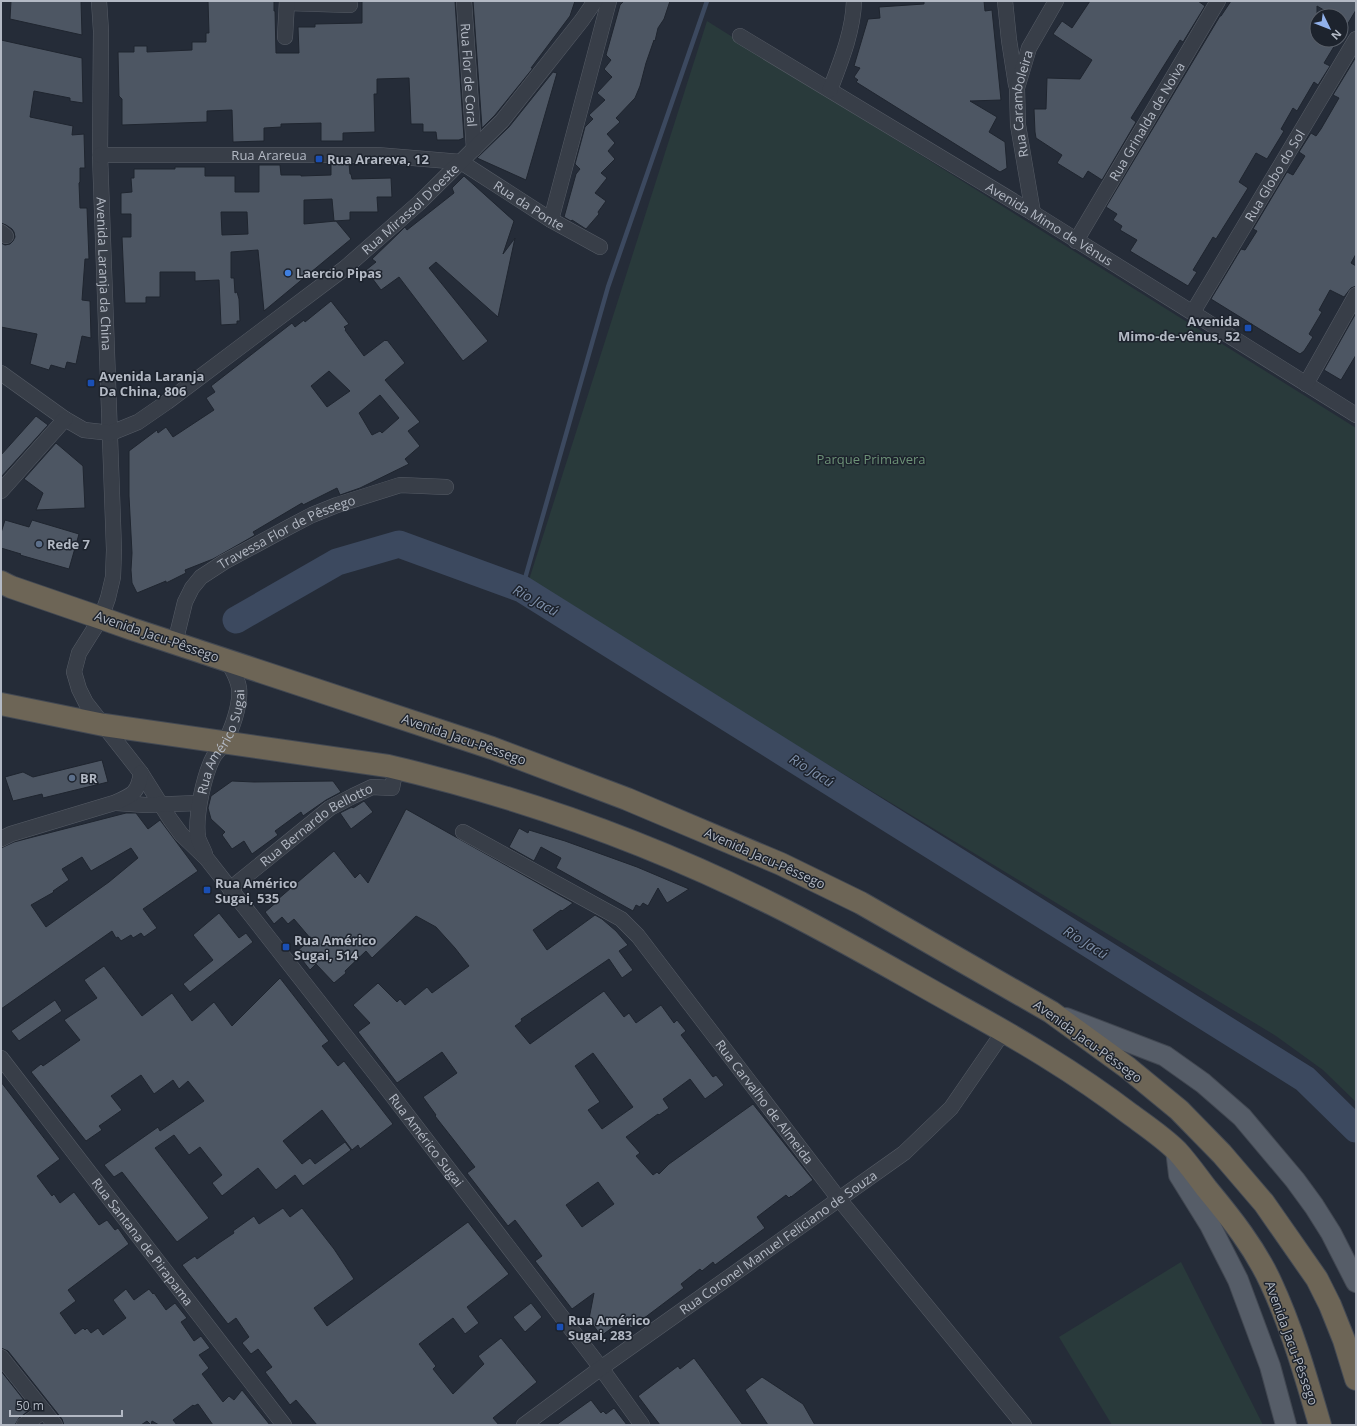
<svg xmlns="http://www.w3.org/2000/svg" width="1357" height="1426" font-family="'Open Sans',sans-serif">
<rect width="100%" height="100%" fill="#252c38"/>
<g fill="#293a3b">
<polygon points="707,21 1356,428 1356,1102 1323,1070 1276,1036 528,583"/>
<polygon points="1181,1262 1263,1425 1112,1425 1059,1337"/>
</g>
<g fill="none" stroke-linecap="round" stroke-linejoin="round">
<polyline stroke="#3c495f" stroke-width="4.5" points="522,589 608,287 707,1"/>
<polyline stroke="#3c495f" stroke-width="27" points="236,620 337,562 399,544 522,589 1305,1079 1356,1129"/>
</g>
<g fill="#4d5663" stroke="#1f252f" fill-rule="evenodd">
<polygon points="11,1 81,1 82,35 10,19"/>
<polygon points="208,1 274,1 274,11 275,11 276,53 299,53 298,27 315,27 315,24 362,23 362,1 455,1 464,138 459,140 437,140 436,132 423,132 423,124 411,124 409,78 377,79 377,94 374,94 375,132 343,133 343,141 321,141 321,123 281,124 281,127 264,128 264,141 233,142 232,110 207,111 207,122 122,125 122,99 119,96 118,52 134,52 134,46 147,46 147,52 192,50 192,42 206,42 206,33 209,33"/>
<polygon points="473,1 575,1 570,16 531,68 533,68 495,115 482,128"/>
<polygon points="624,1 670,1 664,19 658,28 655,41 654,40 646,63 640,86 635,98 616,118 620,122 607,134 615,143 608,151 615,159 601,173 607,178 595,193 606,201 598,212 599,214 586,229 572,220 571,221 564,217 576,174 580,169 575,164 585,127 593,119 589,115 605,100 597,93 612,77 604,69 611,60 606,55 620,5"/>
<polygon points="924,1 984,1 985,11 992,10 1001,100 970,101 997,117 989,132 1005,142 1007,168 1000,172 856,82 858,80 854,77 860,68 854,66 868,19 880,18 879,7 924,4"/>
<polygon points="1090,1 1198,1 1205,6 1183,42 1180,40 1131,118 1136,122 1102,180 1088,171 1083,179 1057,163 1062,155 1036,138 1035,132 1034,109 1046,109 1047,78 1080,79 1092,60 1053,34 1062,21 1072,28"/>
<polygon points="1231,1 1356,1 1356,10 1347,25 1341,21 1341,16 1334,16 1317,6 1317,40 1338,40 1324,63 1330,66 1318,85 1314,82 1297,111 1293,108 1281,129 1284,131 1267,159 1256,153 1239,182 1248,188 1216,239 1213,237 1193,270 1197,272 1188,286 1130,251 1137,240 1120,230 1122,226 1113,220 1117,214 1106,207 1220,16 1221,16"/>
<polygon points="1,40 82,58 83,103 70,101 70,98 34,91 30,117 73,126 72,135 84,134 85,168 80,168 80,182 79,183 80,208 87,208 89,259 85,259 82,300 90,301 91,338 82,336 76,364 67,362 65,369 51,365 49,370 30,364 37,334 1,327 1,243 5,245 10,244 13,241 15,237 14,232 12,229 6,225 1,223"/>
<polygon points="1356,57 1356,254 1351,263 1356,266 1356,286 1351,288 1344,297 1330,290 1319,310 1322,312 1309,334 1313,337 1304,351 1300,354 1211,299 1241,249 1245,250 1257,231 1253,229 1287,172 1293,175 1305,156 1299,152 1311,133 1316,136 1321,129 1339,98 1333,95"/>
<polygon points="553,72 557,73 526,180 477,158 509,127"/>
<path d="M331,164H349L350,174H351L352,179L391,178L392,197H377L378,212H350V220L334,221L332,199L304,200V224L336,221L351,239L264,311L258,250L231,252V278H234L235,293L237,292L239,299L240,321H237V324L221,325L219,280L195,281V272H160V297H146V303H125L122,237H131V214H121V193L132,192L131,178H134V169H175V167H205V176H235V192H259V165H280L281,175H301V176L331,175ZM221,212H247L248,234L222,235Z"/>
<polygon points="464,176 514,221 503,254 515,238 498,317 436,262 429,268 488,341 463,361 399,277 381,290 366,270 376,262 372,259 401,231 405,227 407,230 454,193 452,188"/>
<path d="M331,301L349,324L344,327L346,329L345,330L364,356L385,340L386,341L387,340L405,363L385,380L420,422L408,431L420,446L405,459L409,464L360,488L340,495L337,488L303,505L302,503L253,532L255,535L250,538L213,559L185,570L186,573L166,583V581L137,593L132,583L131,570L132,553L129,496V451L157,430L158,433L166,427L173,437L214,410L206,398L215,392L211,386L292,323L295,327L304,320L305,322ZM329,371L350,391L327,407L311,386ZM380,395L399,418L382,433L380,431L372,435L359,413Z"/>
<polygon points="1356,313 1356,355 1341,380 1324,370"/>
<polygon points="36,416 48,425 1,477 1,455"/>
<polygon points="56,443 83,466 85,508 36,510 43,493 24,479"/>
<polygon points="5,520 29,527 32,520 79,534 69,569 20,555 21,554 1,548 1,533"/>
<polygon points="102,760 108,782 43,798 42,794 13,801 5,777 23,772 33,777"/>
<polygon points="232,781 254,782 333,781 341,792 326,800 303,816 301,812 275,831 278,835 252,854 244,841 232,849 222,835 225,832 211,819 208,808 211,796"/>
<polygon points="364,801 373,812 351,829 340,813 352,807 353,808"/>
<path d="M406,809L573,903L562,911L561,910L533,930L547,950L595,915L602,919L616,931L628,945L619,951L633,970L622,978L609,959L521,1019L522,1021L515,1026L530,1044L604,991L624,1017L629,1013L636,1023L661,1005L674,1023L677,1020L686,1031L681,1035L713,1077L716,1075L724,1085L705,1099L690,1079L663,1099L669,1108L659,1115L658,1114L626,1137L640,1153L636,1156L653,1175L657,1172L659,1174L669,1164L753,1104L813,1180L791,1197V1196L789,1198L786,1195L757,1217L765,1228L715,1265L713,1262L702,1271L700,1269L681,1284L684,1288L631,1328L624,1319L601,1336L589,1319L594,1293L572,1309L535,1261L542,1256L515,1220L508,1226L467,1173L475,1167L435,1116L436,1115L423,1097L457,1073L442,1052L397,1083L358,1032L370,1023L353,1005L378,983L397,1002L400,999L405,1005L427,987L432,993L469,966L455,948L436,927L416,916L372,958L366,951L345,971L346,973L334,983L316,964L310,970L296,952L311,939L294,919L288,924L282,917L274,924L265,912L278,901L277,900L334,851L355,878L360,873L368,883ZM593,1053L633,1107L602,1129L588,1110L600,1102L575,1066ZM598,1182L614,1204L582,1227L566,1205Z"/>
<path d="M126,813H136L148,829L160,820L198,871L143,909L157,928L144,937L141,933L133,938L131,935L121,941L118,937L116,938L112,931L1,1009V848L14,842L33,837ZM131,848L138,858L109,882L46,927L31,905L54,892L53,891L69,880L62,869L82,857L91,871Z"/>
<polygon points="519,828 528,833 529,830 565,841 637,867 689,889 667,903 658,888 648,906 643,903 640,907 636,905 633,911 556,868 561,858 541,847 534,861 509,847"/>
<polygon points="219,913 239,938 246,933 253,942 190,992 183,984 213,960 193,935"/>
<polygon points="104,966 142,1016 172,993 192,1021 214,1002 232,1026 280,978 329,1041 322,1046 338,1066 344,1061 393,1124 360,1149 358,1145 352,1150 322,1110 283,1141 302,1164 310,1158 315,1164 345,1142 351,1150 303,1186 295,1175 276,1190 258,1168 222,1196 212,1183 222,1175 200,1147 189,1155 174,1135 155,1148 209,1218 177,1242 122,1172 114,1177 104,1165 158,1127 160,1131 204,1101 188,1081 179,1089 173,1080 154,1094 141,1075 111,1096 122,1110 99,1126 102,1130 86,1141 31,1072 41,1064 43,1066 80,1040 64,1020 97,998 84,980"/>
<polygon points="55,1000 62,1011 19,1041 11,1031"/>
<polygon points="1,1082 60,1159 37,1176 52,1196 54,1194 60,1203 74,1192 99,1225 107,1220 115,1230 118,1228 129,1244 68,1290 76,1301 60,1313 75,1334 83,1328 85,1330 87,1328 91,1333 98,1328 103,1335 126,1318 113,1300 126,1289 134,1300 149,1289 153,1294 154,1293 166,1310 175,1303 187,1318 181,1322 194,1341 201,1336 210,1348 199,1355 209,1368 202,1374 223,1402 229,1396 234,1400 242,1390 270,1425 213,1425 198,1404 194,1406 193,1405 173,1420 177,1425 159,1425 152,1421 151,1425 147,1421 141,1425 64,1425 62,1419 8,1351 1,1348"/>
<polygon points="283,1208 290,1217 302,1208 334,1249 354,1279 314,1308 327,1326 468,1222 509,1274 467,1307 479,1323 465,1334 453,1318 419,1344 436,1366 433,1369 453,1394 484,1364 478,1356 501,1338 537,1382 493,1418 499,1425 317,1425 296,1400 290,1405 265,1372 272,1367 258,1349 251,1354 242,1343 249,1337 236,1318 228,1324 182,1265 195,1256 197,1259 219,1243 234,1233 233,1231 254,1216 259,1224"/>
<polygon points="531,1303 542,1317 525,1332 513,1317"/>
<polygon points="694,1358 719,1392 743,1425 660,1425 638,1396 678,1366 680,1369"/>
<polygon points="1,1371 31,1409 19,1418 15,1425 1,1425"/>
<polygon points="762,1377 803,1404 815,1425 768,1425 745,1390"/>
<polygon points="591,1400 601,1413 603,1411 606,1414 614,1408 627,1425 556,1425"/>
</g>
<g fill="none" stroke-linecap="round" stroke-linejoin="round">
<defs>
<g id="minor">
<path id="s1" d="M99,1L101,31L100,155L114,550L113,577L108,598L101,618L79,653L74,672L79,689L86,703L141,773L170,819L181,834L207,859L388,1090L601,1368L642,1425"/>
<path id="s2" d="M464,1L474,149"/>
<polyline points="1005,1 1009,40 1016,85"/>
<polyline points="287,3 350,5"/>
<path id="s3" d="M740,36L1033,213L1356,415"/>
<polyline points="285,37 287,1"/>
<path d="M830,90C841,61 853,32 854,1"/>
<path id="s4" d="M100,155H377L461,162L551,220L600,247"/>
<path id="s5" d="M1033,213L1018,125L1017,88L1029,48L1056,1"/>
<polyline points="551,220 609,1"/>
<polyline points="1,232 6,236"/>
<path id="s6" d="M1076,241L1218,1"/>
<path id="s7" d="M1193,312L1356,39"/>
<path id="s8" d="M1,373L65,419L84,430L111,433L138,422L167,402L345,268L419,203L502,121L582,20L595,1"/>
<polyline points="1306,384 1356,295"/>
<polyline points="1,491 65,419"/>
<path id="s9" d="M175,643L185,602L192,588L201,577L224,562L289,527L312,515L337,505L400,485L446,487"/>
<polyline points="117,803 145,805 199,803"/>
<path id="s10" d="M463,832L621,919L638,936L839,1199L1024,1425"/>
<path d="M1,839L11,834L114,803C133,795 138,793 141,773"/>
<path id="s11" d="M205,854C203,848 199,842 198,837C195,816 204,774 214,756C217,752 221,748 224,743C232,730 241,704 239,688C238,678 231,668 227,660"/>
<path id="s12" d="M230,889L330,808L353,796L372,787L392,788L396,768"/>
<path id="s13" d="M1,1058L284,1425"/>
<polyline points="1,1357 55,1425"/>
<polyline points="24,1425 44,1411"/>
<path id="s14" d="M524,1425L601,1368L904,1153L951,1108L1004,1031"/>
</g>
<g id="major">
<polyline points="1066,1018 1165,1056 1203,1083 1242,1117 1295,1180 1314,1206 1331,1233 1356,1282"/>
<polyline points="1176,1150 1179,1175 1210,1225 1238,1280 1270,1366 1286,1425"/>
</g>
<g id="highway">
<polyline points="1,582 11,587 101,618 132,629 492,748 627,799 781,864 861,903 1051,1012 1128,1068 1179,1110 1222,1154 1264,1203 1317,1279 1330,1305 1344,1340 1356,1379"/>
<path d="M1,704L104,725L388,766C521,797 650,843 772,904C835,935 896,971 957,1005C1017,1038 1075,1072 1130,1114C1145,1125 1163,1137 1177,1151C1188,1163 1197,1176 1207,1189C1231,1218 1255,1248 1271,1283C1292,1328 1306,1377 1320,1425"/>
</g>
</defs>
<use href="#minor" stroke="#565c66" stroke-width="16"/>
<use href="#major" stroke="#414751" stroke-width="22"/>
<use href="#highway" stroke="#434953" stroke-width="24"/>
<use href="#minor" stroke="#383e48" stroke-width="15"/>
<use href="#major" stroke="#565d68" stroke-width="20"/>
<use href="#highway" stroke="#6d6556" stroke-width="22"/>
</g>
<g fill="#1a4fb4" stroke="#1d232d" stroke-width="1.5">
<rect x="315" y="155" width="8" height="8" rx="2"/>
<rect x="1244" y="324" width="8" height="8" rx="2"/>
<rect x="87" y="379" width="8" height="8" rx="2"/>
<rect x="203" y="886" width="8" height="8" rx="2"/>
<rect x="282" y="943" width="8" height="8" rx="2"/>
<rect x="556" y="1323" width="8" height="8" rx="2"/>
</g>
<circle fill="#3f7fe0" stroke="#1d232d" stroke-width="1.5" cx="288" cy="273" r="4"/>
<g fill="#5c6f8a" stroke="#1d232d" stroke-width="1.5">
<circle cx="39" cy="544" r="4"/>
<circle cx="72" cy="778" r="4"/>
</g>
<g text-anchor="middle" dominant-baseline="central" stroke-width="3" stroke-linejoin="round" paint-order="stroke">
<g font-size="13" fill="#b3b9c4" stroke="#1d232d">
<text stroke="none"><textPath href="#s2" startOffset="74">Rua Flor de Coral</textPath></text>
<text stroke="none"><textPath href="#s5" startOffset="111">Rua Caramboleira</textPath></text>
<text stroke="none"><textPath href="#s6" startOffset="139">Rua Grinalda de Noiva</textPath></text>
<text stroke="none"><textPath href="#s4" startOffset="169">Rua Arareua</textPath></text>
<text stroke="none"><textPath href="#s7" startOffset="159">Rua Globo do Sol</textPath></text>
<text stroke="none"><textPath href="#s4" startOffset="442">Rua da Ponte</textPath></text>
<text stroke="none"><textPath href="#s8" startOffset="503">Rua Mirassol D'oeste</textPath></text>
<text stroke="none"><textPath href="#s3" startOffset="362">Avenida Mimo de Vênus</textPath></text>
<text stroke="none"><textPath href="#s1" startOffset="273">Avenida Laranja da China</textPath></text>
<text stroke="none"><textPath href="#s9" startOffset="169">Travessa Flor de Pêssego</textPath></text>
<text transform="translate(157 636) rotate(19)">Avenida Jacu-Pêssego</text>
<text transform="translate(464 739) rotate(19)">Avenida Jacu-Pêssego</text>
<text stroke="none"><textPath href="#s11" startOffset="118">Rua Américo Sugai</textPath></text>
<text stroke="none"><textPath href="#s12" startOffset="108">Rua Bernardo Bellotto</textPath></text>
<text transform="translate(765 858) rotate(24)">Avenida Jacu-Pêssego</text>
<text transform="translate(1088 1041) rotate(36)">Avenida Jacu-Pêssego</text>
<text stroke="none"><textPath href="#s10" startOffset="413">Rua Carvalho de Almeida</textPath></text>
<text stroke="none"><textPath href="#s1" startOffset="1268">Rua Américo Sugai</textPath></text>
<text stroke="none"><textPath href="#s13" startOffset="232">Rua Santana de Pirapama</textPath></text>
<text stroke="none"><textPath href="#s14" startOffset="313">Rua Coronel Manuel Feliciano de Souza</textPath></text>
<text transform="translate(1292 1343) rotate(70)">Avenida Jacu-Pêssego</text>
</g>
<g font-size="13" font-weight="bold" fill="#b3b9c4" stroke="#1d232d" text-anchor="start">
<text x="327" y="159">Rua Arareva, 12</text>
<text x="296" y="273">Laercio Pipas</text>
<text x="1240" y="321" text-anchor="end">Avenida<tspan x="1240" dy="15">Mimo-de-vênus, 52</tspan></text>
<text x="99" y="376">Avenida Laranja<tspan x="99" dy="15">Da China, 806</tspan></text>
<text x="47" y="544">Rede 7</text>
<text x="80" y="778">BR</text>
<text x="215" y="883">Rua Américo<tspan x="215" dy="15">Sugai, 535</tspan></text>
<text x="294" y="940">Rua Américo<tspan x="294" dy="15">Sugai, 514</tspan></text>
<text x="568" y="1320">Rua Américo<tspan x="568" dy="15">Sugai, 283</tspan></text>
</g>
<g font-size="13" fill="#6d9277" stroke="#1d232d">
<text x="871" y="459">Parque Primavera</text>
</g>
<g font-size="14" font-style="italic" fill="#7e8fa9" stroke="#1d232d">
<text transform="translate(536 600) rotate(29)">Rio Jacú</text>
<text transform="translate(812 770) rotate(32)">Rio Jacú</text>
<text transform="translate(1086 942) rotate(32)">Rio Jacú</text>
</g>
</g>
<rect width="1357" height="1426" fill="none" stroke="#b3b9c4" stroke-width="4"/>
<g transform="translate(1329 28) rotate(133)"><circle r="19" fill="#1d232d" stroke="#595f69"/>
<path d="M0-3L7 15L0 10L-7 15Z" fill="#91b1eb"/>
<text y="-6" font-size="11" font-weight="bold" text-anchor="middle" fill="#b3b9c4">N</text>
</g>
<path d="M10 1410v6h112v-6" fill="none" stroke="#b3b9c4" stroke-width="2"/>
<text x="16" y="1410" font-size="12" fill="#b3b9c4" stroke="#1d232d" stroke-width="3" paint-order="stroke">50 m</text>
</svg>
